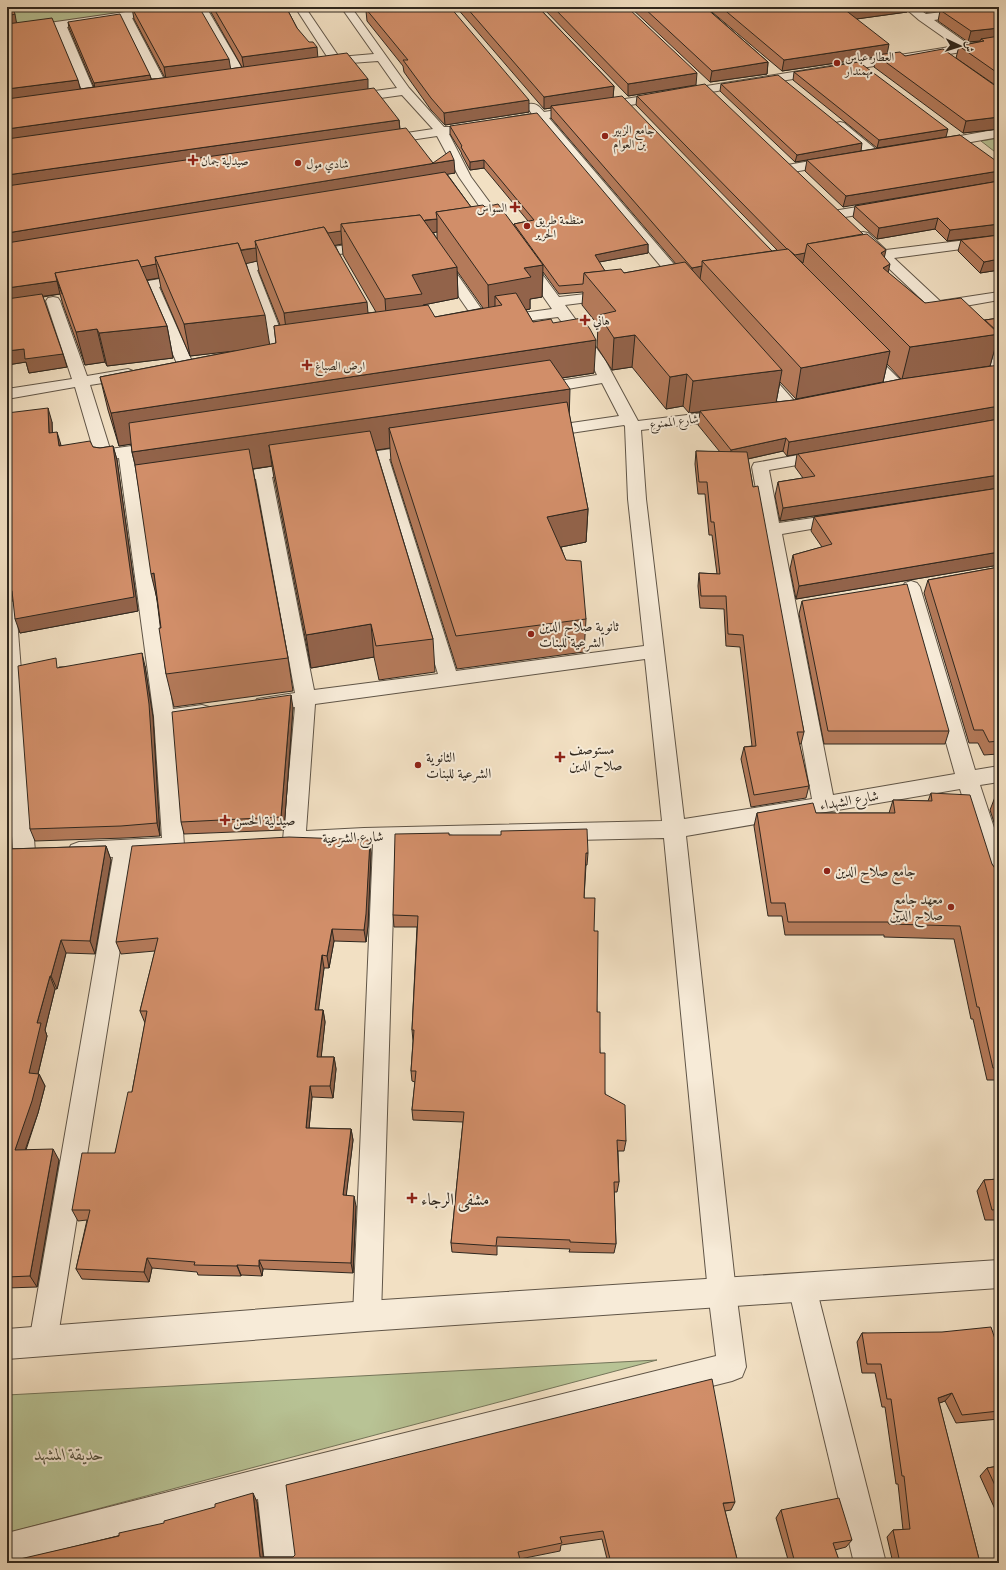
<svg xmlns="http://www.w3.org/2000/svg" width="1006" height="1570" font-family="'Gentium Book Plus',Amiri,serif">
<rect width="100%" height="100%" fill="#f2e0c3"/>
<filter id="stains"><feTurbulence type="fractalNoise" baseFrequency=".005" numOctaves="4"/><feColorMatrix values="0 0 0 0 .2 0 0 0 0 .09 0 0 0 0 .02 0 0 0 .5 -.17"/></filter>
<radialGradient id="worn" r=".72"><stop offset=".6" stop-color="#630" stop-opacity="0"/><stop offset="1" stop-color="#630" stop-opacity=".3"/></radialGradient>
<g fill="#b8c395" stroke="#74755a">
<polygon points="7,7 179,7 7,32"/>
<polygon points="999,138 999,155 981,141"/>
<polygon points="657,1360 7,1533 7,1395"/>
</g>
<g fill="none" stroke-linecap="round" stroke-linejoin="round">
<defs>
<g id="minor">
<polygon points="160,7 188,7 183,10 132,18 167,85 165,87 157,87 155,85 122,19 67,27 96,95 94,98 86,98 84,95 56,28 7,35 7,29"/>
<polygon points="196,7 206,7 246,75 244,77 236,77 234,75"/>
<polygon points="295,7 305,7 339,57 374,54 341,7 351,7 409,88 444,127 456,127 458,130 456,133 449,134 471,177 510,230 508,233 498,233 459,177 437,136 384,144 380,143 378,140 380,137 433,129 402,95 352,102 348,101 346,98 348,95 352,94 397,88 378,61 324,65 320,64 318,62 320,60 328,58"/>
<path d="M904,7H916L926,14L982,7H999V11L934,20L968,44L999,40V46L549,118L690,283L692,286L690,289L685,290L680,289L538,120L510,125L506,124L504,121L506,118L532,114L527,107L529,104C536,103 539,106 544,112L956,46L919,20Z"/>
<polygon points="840,122 844,123 878,151 880,154 878,157 870,157 836,129 834,126 836,123"/>
<polygon points="999,129 999,137 938,148 934,147 932,144 934,141 938,140"/>
<polygon points="834,157 839,158 840,161 839,164 793,172 788,171 787,168 788,165 793,164"/>
<polygon points="882,203 887,204 889,207 887,210 839,218 834,217 832,214 834,211 839,210"/>
<polygon points="863,232 868,233 886,250 999,236 999,244 894,258 940,301 999,292 999,300 948,309 999,357 999,370 994,368 880,260 871,259 869,256 873,253 856,236 858,233"/>
<polygon points="371,242 376,243 378,246 376,249 332,255 257,270 289,352 286,355 281,357 276,355 273,352 244,272 219,277 214,276 212,273 214,270 219,269 332,247"/>
<polygon points="441,257 446,258 489,320 491,323 489,326 484,327 479,326 434,261 436,258"/>
<path d="M526,258L531,259L559,297L612,291L617,292L619,295L617,298L612,299L565,305L605,360L638,421L728,410L734,412L736,415L734,418L728,420L641,430L646,499L684,819L812,799L752,467L754,463L760,462L825,450L831,451L833,455L831,459L769,470L779,523L840,514L846,515L849,519L846,523L840,524L782,534L833,795L955,774L902,587L905,583L911,581L917,583L920,587L975,770L999,766V782L980,785L999,843V885L991,882L988,876L960,789L686,836L736,1292L746,1367L742,1377L732,1381L288,1492L297,1563H265L258,1499L13,1563H7V1533L271,1466L716,1356L708,1292L664,838L395,844L381,1316L377,1326L367,1330L357,1326L353,1316L373,844L294,848L286,846L283,840L295,707L264,711L257,709L254,704L257,699L295,693L256,479L226,484L220,483L218,479L220,475L226,474L302,462L308,463L310,467L308,471L272,477L314,690L438,674L373,462L350,465L344,464L342,460L344,456L350,455L419,445L425,446L427,450L425,454L389,459L456,671L644,646L628,499L625,426L624,425L544,437L538,435L536,432L538,429L544,427L619,416L602,383L539,394L533,392L531,389L533,386L539,384L597,375L590,360L558,317L501,324L496,323L494,320L496,317L501,316L552,309L519,262L521,259ZM645,659L662,821L364,828L306,831L315,704Z"/>
<polygon points="188,274 193,275 195,278 193,281 159,287 194,366 191,369 186,371 181,369 178,366 146,290 120,294 115,293 113,290 115,287 120,286"/>
<polygon points="53,297 58,298 60,301 87,376 128,369 133,371 136,374 133,377 128,379 90,385 110,449 160,442 166,443 168,447 166,451 135,456 139,487 167,483 173,484 176,488 173,492 141,497 173,709 202,705 209,707 212,712 209,717 175,723 184,845 181,851 173,854 167,852 159,855 135,856 57,1342 53,1352 43,1356 33,1352 29,1342 113,857 79,860 71,857 68,851 71,845 79,842 162,838 154,717 119,458 103,460 97,459 95,455 75,387 7,399 7,389 72,379 46,301 48,298"/>
<polygon points="865,348 870,350 903,383 905,386 903,389 897,391 891,389 860,356 857,353 860,350"/>
<polygon points="759,365 764,367 797,404 799,407 797,410 791,412 785,410 754,373 751,370 754,367"/>
<polygon points="7,600 14,602 16,606 35,852 32,858 24,861 16,858 13,852 7,755"/>
<polygon points="802,1273 812,1277 816,1287 886,1563 854,1563 788,1287 792,1277"/>
</g>
<polygon id="tertiary" points="999,1260 999,1288 367,1331 7,1359 7,1329 367,1301"/>
</defs>
<use href="#minor" stroke="#605547" stroke-width="2"/>
<use href="#tertiary" stroke="#605547" stroke-width="2"/>
<use href="#minor" fill="#f7ebd8" fill-rule="evenodd"/>
<use href="#tertiary" fill="#f7ebd8" fill-rule="evenodd"/>
</g>
<g fill="#b47a5a" stroke="#2f271e" fill-rule="evenodd">
<path d="M7,7L17,23L80,89L94,87L69,28L68,22L151,79L165,78L134,19L132,8L230,69L242,67L208,7H286L297,28L317,57L368,89L399,120L400,129L433,163L455,173L447,174L471,207H485L514,225V224L528,221L484,168L470,170L462,155L461,152L450,134V126L648,244V253L599,262L605,271L624,273L676,264L551,118V108L544,109L456,7H538L614,86L613,97L772,251L777,250L636,105L637,96L884,257L888,273L925,303L985,320L999,318V355L994,351L990,366L999,565L796,599L790,569L793,555L822,547L811,531L814,517L966,493L780,521L775,496L778,482L803,478L795,467L797,454L787,456L783,451L748,459L753,487L804,732L801,744H799L809,786L806,798L751,807L741,759L744,747L752,746L740,647L726,646L724,609L700,608L698,586L699,573L717,574L712,535H709L705,494H698L695,464L696,451L720,452L698,425L700,412L689,413L683,406L666,409L632,367L612,370L597,347L598,325L582,305L583,292L559,294L543,272L542,297L530,299V309L526,310L533,322L553,323L594,373L562,378L588,509L586,542L561,547L586,619L584,652L457,669L391,461L390,448L376,450L433,639L435,672L379,680L374,657L311,668L274,478L272,466L253,469L288,658L293,691L174,707L166,674L157,600L135,465L132,452L131,444L119,446L108,410L100,377L239,350L190,356L161,288L159,278L147,280L167,326L173,358L107,366L105,362L85,365L63,305L60,294L43,297L67,367L29,373L26,362L7,365ZM433,232H437V239ZM342,244L343,255L376,312L368,313L335,245ZM257,261L259,272L280,325L274,326L276,343L269,345L246,263ZM457,271L483,308L435,317L423,305L458,298ZM887,364L901,379L794,400L776,402L780,382L796,399L883,382Z"/>
<polygon points="363,7 450,7 529,112 445,125 431,110 404,72 403,66 367,21 366,11"/>
<polygon points="542,7 627,7 696,85 628,96"/>
<polygon points="630,7 705,7 768,62 767,74 710,82"/>
<polygon points="706,7 908,7 907,12 856,19 887,54 905,56 998,87 956,58 959,46 980,42 980,41 968,42 938,21 940,11 926,12 918,7 999,7 999,129 963,133 874,67 876,57 782,71"/>
<polygon points="794,72 948,129 877,148 793,80"/>
<polygon points="721,84 861,151 960,135 843,207 805,171 807,160 795,162 720,91"/>
<polygon points="999,181 999,270 980,273 958,251 961,240 983,237 947,241 935,229 877,239 853,217 855,206"/>
<polygon points="7,413 52,422 52,432 61,446 93,447 100,448 113,446 117,460 138,611 20,633 13,600 7,599"/>
<polygon points="999,567 999,758 998,754 984,755 978,743 969,743 924,593 928,580"/>
<polygon points="802,601 949,731 945,744 824,744 799,614"/>
<polygon points="145,666 153,717 160,836 125,838 35,841 30,829 59,667"/>
<polygon points="293,708 284,830 184,834 181,822"/>
<polygon points="931,793 992,864 996,870 999,871 999,1080 987,1080 973,1019 971,1019 954,939 884,937 884,935 785,935 782,916 768,916 754,826 757,813 889,813 893,800 928,801"/>
<polygon points="995,797 999,797 999,838 990,810"/>
<polygon points="449,835 588,853 587,865 586,865 584,898 594,931 597,1012 600,1053 605,1094 626,1141 624,1151 618,1151 619,1182 617,1192 614,1192 616,1244 614,1253 569,1252 570,1249 497,1246 497,1255 452,1252 451,1243 463,1122 413,1120 412,1110 415,1082 412,1081 411,1071 413,1041 412,1030 417,927 394,927 393,915"/>
<polygon points="370,840 371,853 368,926 366,942 334,941 329,968 324,968 318,1010 323,1010 325,1022 321,1057 334,1057 336,1069 333,1098 312,1097 309,1128 351,1129 353,1140 346,1195 356,1206 353,1273 263,1269 262,1276 241,1275 241,1276 198,1275 197,1272 152,1268 149,1282 82,1279 76,1269 87,1220 78,1221 72,1210 115,1153 132,1092 145,1023 140,1011 155,951 121,954 116,942"/>
<polygon points="106,846 111,860 95,954 66,953 57,989 55,989 45,1030 47,1036 38,1074 39,1074 45,1086 38,1113 26,1150 59,1160 37,1287 7,1288 7,849"/>
<polygon points="999,1179 999,1220 985,1220 977,1191 984,1180"/>
<polygon points="862,1333 999,1344 999,1419 956,1423 945,1401 939,1403 980,1563 893,1563 887,1537 893,1530 903,1530 898,1484 896,1484 885,1407 882,1407 875,1373 862,1373 857,1342"/>
<polygon points="999,1466 999,1518 980,1476 987,1468"/>
<polygon points="257,1502 263,1557 293,1557 735,1502 731,1510 725,1511 738,1563 608,1563 602,1539 561,1545 560,1551 520,1559 7,1563"/>
<polygon points="781,1510 852,1540 846,1547 835,1550 840,1563 789,1563 776,1518"/>
</g>
<g fill="#92634a" stroke="#2f271e">
<polygon points="860,7 908,7 907,12 842,21 844,9"/>
<polygon points="928,7 970,7 940,10 940,11 926,12"/>
<polygon points="15,14 17,26 7,28 7,16"/>
<polygon points="999,28 999,39 981,39 980,41 968,42 971,31"/>
<polygon points="889,44 887,55 876,55 876,57 782,71 784,60"/>
<polygon points="317,47 318,59 244,69 242,57"/>
<polygon points="229,59 231,71 166,79 164,67"/>
<polygon points="768,62 767,74 710,82 712,71"/>
<polygon points="697,73 696,85 628,96 628,84"/>
<polygon points="150,75 152,82 95,89 94,83"/>
<polygon points="368,79 368,91 7,141 7,129"/>
<polygon points="78,80 81,92 7,101 7,89"/>
<polygon points="614,86 613,98 551,106 551,108 544,109 544,97"/>
<polygon points="529,100 529,112 445,125 444,113"/>
<polygon points="999,117 999,129 963,133 966,121"/>
<polygon points="399,120 400,132 7,188 7,175"/>
<polygon points="948,129 946,137 877,148 879,140"/>
<polygon points="862,143 861,151 795,162 797,155"/>
<polygon points="454,160 455,173 7,246 7,233"/>
<polygon points="484,160 484,168 470,170 470,162"/>
<polygon points="999,171 999,181 843,207 846,196"/>
<polygon points="938,218 935,229 877,239 879,228"/>
<polygon points="437,219 437,232 426,234 344,231"/>
<polygon points="999,224 999,235 947,241 950,230"/>
<polygon points="341,231 342,244 332,246 257,247 331,232"/>
<polygon points="648,244 648,253 594,263 595,255"/>
<polygon points="256,248 257,261 249,263 164,277 158,264"/>
<polygon points="886,250 879,281 881,253"/>
<polygon points="805,253 803,263 793,255"/>
<polygon points="999,259 999,270 980,273 984,262"/>
<polygon points="156,264 159,278 62,294 57,281"/>
<polygon points="890,264 883,296 883,268"/>
<polygon points="543,265 542,297 530,299 530,309 502,314 502,305 495,296 495,315 489,316 488,285 524,268"/>
<polygon points="702,266 700,279 691,280 692,268"/>
<polygon points="457,267 458,298 423,305 424,326 387,331 385,299 412,275"/>
<polygon points="57,281 60,294 7,301 7,288"/>
<polygon points="367,302 370,334 288,345 284,313"/>
<polygon points="265,315 270,347 190,356 184,324"/>
<polygon points="167,326 173,358 107,366 99,333"/>
<polygon points="97,329 105,362 85,365 76,332"/>
<polygon points="999,334 990,366 902,379 910,347"/>
<polygon points="635,335 632,367 612,370 614,338"/>
<polygon points="596,340 594,373 119,446 111,413"/>
<polygon points="24,349 63,354 67,367 29,373 26,362 7,365 7,351"/>
<polygon points="890,351 883,382 796,399 801,368"/>
<polygon points="782,370 776,403 689,413 693,381"/>
<polygon points="687,374 683,406 666,409 670,377"/>
<polygon points="570,389 569,422 389,428 390,448 273,466 269,445 272,466 140,485 132,452"/>
<polygon points="999,406 999,419 787,456 789,442"/>
<polygon points="48,408 52,422 53,447 49,433"/>
<polygon points="57,432 61,445 59,446"/>
<polygon points="786,438 783,451 729,463 731,450"/>
<polygon points="113,446 117,460 138,611 20,633 15,619"/>
<polygon points="999,475 999,488 780,521 783,508"/>
<polygon points="588,509 586,542 546,550 547,517"/>
<polygon points="999,552 999,565 796,599 799,586"/>
<polygon points="154,573 159,607 151,574"/>
<polygon points="371,624 374,657 311,668 306,635"/>
<polygon points="142,653 145,666 153,717 160,836 157,823"/>
<polygon points="291,695 293,708 284,830 281,817"/>
<polygon points="7,777 11,842 7,844"/>
<polygon points="370,840 371,853 368,926 366,942 364,930"/>
<polygon points="106,846 111,860 95,954 90,941"/>
<polygon points="332,929 334,941 329,968 327,956"/>
<polygon points="61,940 66,953 57,989 51,976"/>
<polygon points="322,955 324,968 317,1022 315,1010"/>
<polygon points="50,976 55,989 45,1030 47,1036 35,1086 29,1073 37,1023"/>
<polygon points="323,1010 325,1022 320,1068 317,1057"/>
<polygon points="334,1057 336,1069 333,1098 330,1086"/>
<polygon points="39,1074 45,1086 38,1113 21,1162 15,1150"/>
<polygon points="310,1086 312,1097 308,1139 306,1128"/>
<polygon points="351,1129 353,1140 345,1206 343,1195"/>
<polygon points="53,1149 59,1160 37,1287 30,1276"/>
<polygon points="354,1196 356,1206 353,1273 351,1263"/>
<polygon points="147,1258 152,1268 149,1282 144,1272"/>
<polygon points="259,1260 263,1269 262,1276 259,1266"/>
<polygon points="237,1265 241,1275 241,1276 237,1266"/>
<polygon points="952,1393 945,1401 932,1406 938,1398"/>
<polygon points="253,1493 257,1502 264,1563 260,1557"/>
</g>
<g fill="#d18e69" stroke="#2f271e">
<polygon points="7,7 12,7 15,14 7,16"/>
<polygon points="136,7 199,7 229,59 164,67 132,8"/>
<polygon points="213,7 286,7 297,28 309,42 313,42 317,47 242,57"/>
<polygon points="371,7 450,7 529,100 444,113 431,98 403,60 408,60 366,9 372,8"/>
<polygon points="466,7 538,7 614,86 544,97"/>
<polygon points="553,7 627,7 697,73 628,84"/>
<polygon points="643,7 705,7 768,62 712,71"/>
<polygon points="721,7 860,7 844,9 889,44 784,60"/>
<polygon points="959,7 999,7 999,28 971,31 940,10"/>
<polygon points="120,14 150,75 94,83 68,22"/>
<polygon points="52,18 78,80 7,89 7,24"/>
<polygon points="999,36 999,74 959,46 984,41 981,39"/>
<polygon points="943,49 997,87 999,87 999,117 966,121 876,55 900,52 905,56"/>
<polygon points="347,53 368,79 7,129 7,99"/>
<polygon points="859,62 948,129 879,140 794,72"/>
<polygon points="778,75 862,143 797,155 721,84"/>
<polygon points="705,84 863,234 807,244 805,253 795,255 788,249 787,249 637,96"/>
<polygon points="374,88 399,120 7,175 7,139"/>
<polygon points="622,96 772,251 702,261 702,266 692,268 551,106"/>
<polygon points="537,113 648,244 595,255 605,271 584,273 583,284 559,286 514,224 534,220 484,160 470,162 461,147 462,146 450,126"/>
<polygon points="406,128 433,163 450,151 454,160 7,233 7,186"/>
<polygon points="960,135 999,163 999,171 846,196 807,160"/>
<polygon points="445,172 471,207 436,212 437,219 425,220 424,221 420,215 341,224 341,231 328,233 324,227 255,241 256,248 247,249 241,250 238,243 155,257 156,264 141,267 138,260 55,273 57,281 7,288 7,243"/>
<polygon points="999,181 999,224 950,230 938,218 879,228 855,206"/>
<polygon points="498,204 543,265 524,268 531,277 488,285 436,212 483,205 485,207"/>
<polygon points="420,215 457,267 412,275 422,294 385,299 341,224"/>
<polygon points="324,227 367,302 284,313 255,241"/>
<polygon points="867,234 886,250 881,253 890,264 883,268 925,303 961,298 999,334 910,347 807,244"/>
<polygon points="999,235 999,259 984,262 961,240"/>
<polygon points="238,243 265,315 184,324 155,257"/>
<polygon points="788,249 890,351 801,368 702,261"/>
<polygon points="138,260 167,326 99,333 97,329 76,332 55,273"/>
<polygon points="685,262 782,370 693,381 687,374 670,377 635,335 614,338 599,315 616,311 584,273 621,269 624,273"/>
<polygon points="516,293 533,322 551,319 553,323 582,318 590,329 596,340 111,413 100,377 276,343 274,326 428,305 435,317 502,305 495,296"/>
<polygon points="42,294 63,354 25,359 24,349 7,351 7,299"/>
<polygon points="999,318 999,333 985,320"/>
<polygon points="550,360 570,389 132,452 129,423"/>
<polygon points="999,365 999,406 789,442 786,438 731,450 700,411 794,400 901,379"/>
<polygon points="567,402 588,509 547,517 566,560 581,561 586,619 456,636 389,428"/>
<polygon points="48,408 49,433 57,432 59,446 90,441 93,447 100,448 113,446 134,597 15,619 12,591 9,587 7,586 7,413"/>
<polygon points="999,419 999,475 783,508 778,482 815,476 798,454"/>
<polygon points="370,431 433,639 376,646 371,624 306,635 269,445"/>
<polygon points="249,449 288,658 166,674 159,628 161,628 154,573 151,574 135,465"/>
<polygon points="696,451 747,452 753,487 758,486 804,732 797,732 809,786 754,795 744,747 756,746 743,635 728,634 726,596 701,596 699,573 720,574 714,522 711,522 707,482 699,482"/>
<polygon points="999,488 999,552 799,586 793,555 832,544 814,517"/>
<polygon points="999,567 999,741 989,742 983,730 974,730 928,580"/>
<polygon points="907,584 949,731 828,731 802,601"/>
<polygon points="142,653 149,704 157,823 121,826 30,829 18,666 56,658 57,668"/>
<polygon points="291,695 281,817 181,822 172,712"/>
<polygon points="931,793 970,795 992,864 996,870 999,871 999,1068 993,1068 979,1007 977,1007 960,926 889,924 888,922 788,922 785,903 771,903 757,813 813,803 816,813 895,813 893,800 932,801"/>
<polygon points="995,797 999,797 999,808"/>
<polygon points="587,829 588,853 586,853 584,898 595,898 594,931 598,931 597,1012 600,1012 600,1053 605,1053 605,1094 625,1105 626,1141 617,1140 619,1182 614,1182 616,1244 570,1242 570,1240 497,1237 496,1246 451,1243 464,1112 412,1110 416,1071 411,1071 414,1030 412,1030 418,916 393,915 395,834 449,833 449,835 501,835 501,831"/>
<polygon points="289,837 370,840 366,914 364,930 332,929 327,956 322,955 315,1010 323,1010 317,1057 334,1057 330,1086 310,1086 306,1128 351,1129 343,1195 354,1196 351,1263 259,1260 259,1266 237,1265 237,1266 194,1265 195,1262 147,1258 144,1272 76,1269 90,1210 72,1210 82,1153 115,1153 128,1092 132,1092 147,1011 140,1011 158,938 116,942 132,846"/>
<polygon points="106,846 90,941 61,940 51,976 50,976 37,1023 41,1023 29,1073 39,1074 32,1101 15,1150 53,1149 30,1276 7,1277 7,849"/>
<polygon points="999,1179 999,1209 992,1210 984,1180"/>
<polygon points="991,1327 997,1345 999,1344 999,1411 962,1415 952,1393 938,1398 980,1563 900,1563 893,1530 910,1529 904,1476 902,1476 891,1399 887,1399 881,1364 867,1364 862,1333 942,1332"/>
<polygon points="712,1379 735,1502 723,1503 738,1563 611,1563 603,1531 560,1537 562,1543 518,1552 521,1563 7,1563 7,1562 119,1536 119,1533 164,1523 164,1521 215,1507 215,1504 253,1493 260,1557 293,1557 295,1555 286,1485"/>
<polygon points="999,1466 999,1494 987,1468"/>
<polygon points="839,1498 852,1540 833,1543 840,1563 795,1563 781,1510"/>
</g>
<g fill="#8f2418" stroke="#f7ebd8" stroke-width="1.5">
<circle cx="837" cy="63" r="4"/>
<circle cx="605" cy="136" r="4"/>
<path d="M191 154h4v4h4v4h-4v4h-4v-4h-4v-4h4z"/>
<circle cx="298" cy="163" r="4"/>
<path d="M513 201h4v4h4v4h-4v4h-4v-4h-4v-4h4z"/>
<circle cx="527" cy="226" r="4"/>
<path d="M583 314h4v4h4v4h-4v4h-4v-4h-4v-4h4z"/>
<path d="M305 359h4v4h4v4h-4v4h-4v-4h-4v-4h4z"/>
<circle cx="531" cy="634" r="4"/>
<path d="M558 751h4v4h4v4h-4v4h-4v-4h-4v-4h4z"/>
<circle cx="418" cy="765" r="4"/>
<path d="M223 814h4v4h4v4h-4v4h-4v-4h-4v-4h4z"/>
<circle cx="827" cy="871" r="4"/>
<circle cx="951" cy="907" r="4"/>
<path d="M410 1192h4v4h4v4h-4v4h-4v-4h-4v-4h4z"/>
</g>
<g text-anchor="middle" dominant-baseline="central" stroke-width="4" stroke-linejoin="round" paint-order="stroke">
<g font-size="12" fill="#2f271e" stroke="#f7ebd8" text-anchor="start">
<text x="845" y="56">العطار عباس<tspan x="845" dy="14">مهمندار</tspan></text>
<text x="613" y="129">جامع الزبير<tspan x="613" dy="14">بن العوام</tspan></text>
<text x="201" y="160">صيدلية جمان</text>
<text x="306" y="163">شادي مول</text>
<text x="507" y="207" text-anchor="end">السواس</text>
<text x="535" y="219">منظمة طريق<tspan x="535" dy="14">الحرير</tspan></text>
<text x="593" y="320">هاني</text>
<text x="315" y="365">ارض الصباغ</text>
</g>
<g font-size="12" fill="#2f271e" stroke="#f7ebd8">
<text transform="translate(674 421) rotate(-7)">شارع الممنوع</text>
</g>
<g font-size="14" fill="#2f271e" stroke="#f7ebd8" text-anchor="start">
<text x="539" y="626">ثانوية صلاح الدين<tspan x="539" dy="16">الشرعية للبنات</tspan></text>
<text x="569" y="749">مستوصف<tspan x="569" dy="16">صلاح الدين</tspan></text>
<text x="426" y="757">الثانوية<tspan x="426" dy="16">الشرعية للبنات</tspan></text>
<text x="233" y="820">صيدلية الحسن</text>
<text x="835" y="871">جامع صلاح الدين</text>
<text x="943" y="899" text-anchor="end">معهد جامع<tspan x="943" dy="16">صلاح الدين</tspan></text>
</g>
<g font-size="14" fill="#2f271e" stroke="#f7ebd8">
<text transform="translate(849 800) rotate(-10)">شارع الشهداء</text>
<text transform="translate(353 837) rotate(-2)">شارع الشرعية</text>
</g>
<g font-size="17" fill="#2f271e" stroke="#f7ebd8" text-anchor="start">
<text x="421" y="1198">مشفى الرجاء</text>
</g>
<g font-size="17" font-style="italic" fill="#514e3c" stroke="#f7ebd8">
<text x="69" y="1453">حديقة المشهد</text>
</g>
</g>
<rect width="1006" height="1570" fill="none" stroke="#f2e0c3" stroke-width="24"/>
<rect x="8" y="8" width="990" height="1554" fill="none" stroke="#2f271e" stroke-width="2"/>
<rect x="12" y="12" width="982" height="1546" fill="none" stroke="#2f271e"/>
<g transform="translate(960 46) rotate(94)" stroke="#f7ebd8" stroke-width="3" paint-order="stroke">
<path d="M0-3L7 15L0 10L-7 15Z" fill="#2f271e"/>
<text y="-6" font-size="11" font-weight="bold" text-anchor="middle" fill="#2f271e">ش</text>
</g>
<rect width="100%" height="100%" filter="url(#stains)"/>
<rect width="100%" height="100%" fill="url(#worn)"/>
</svg>
